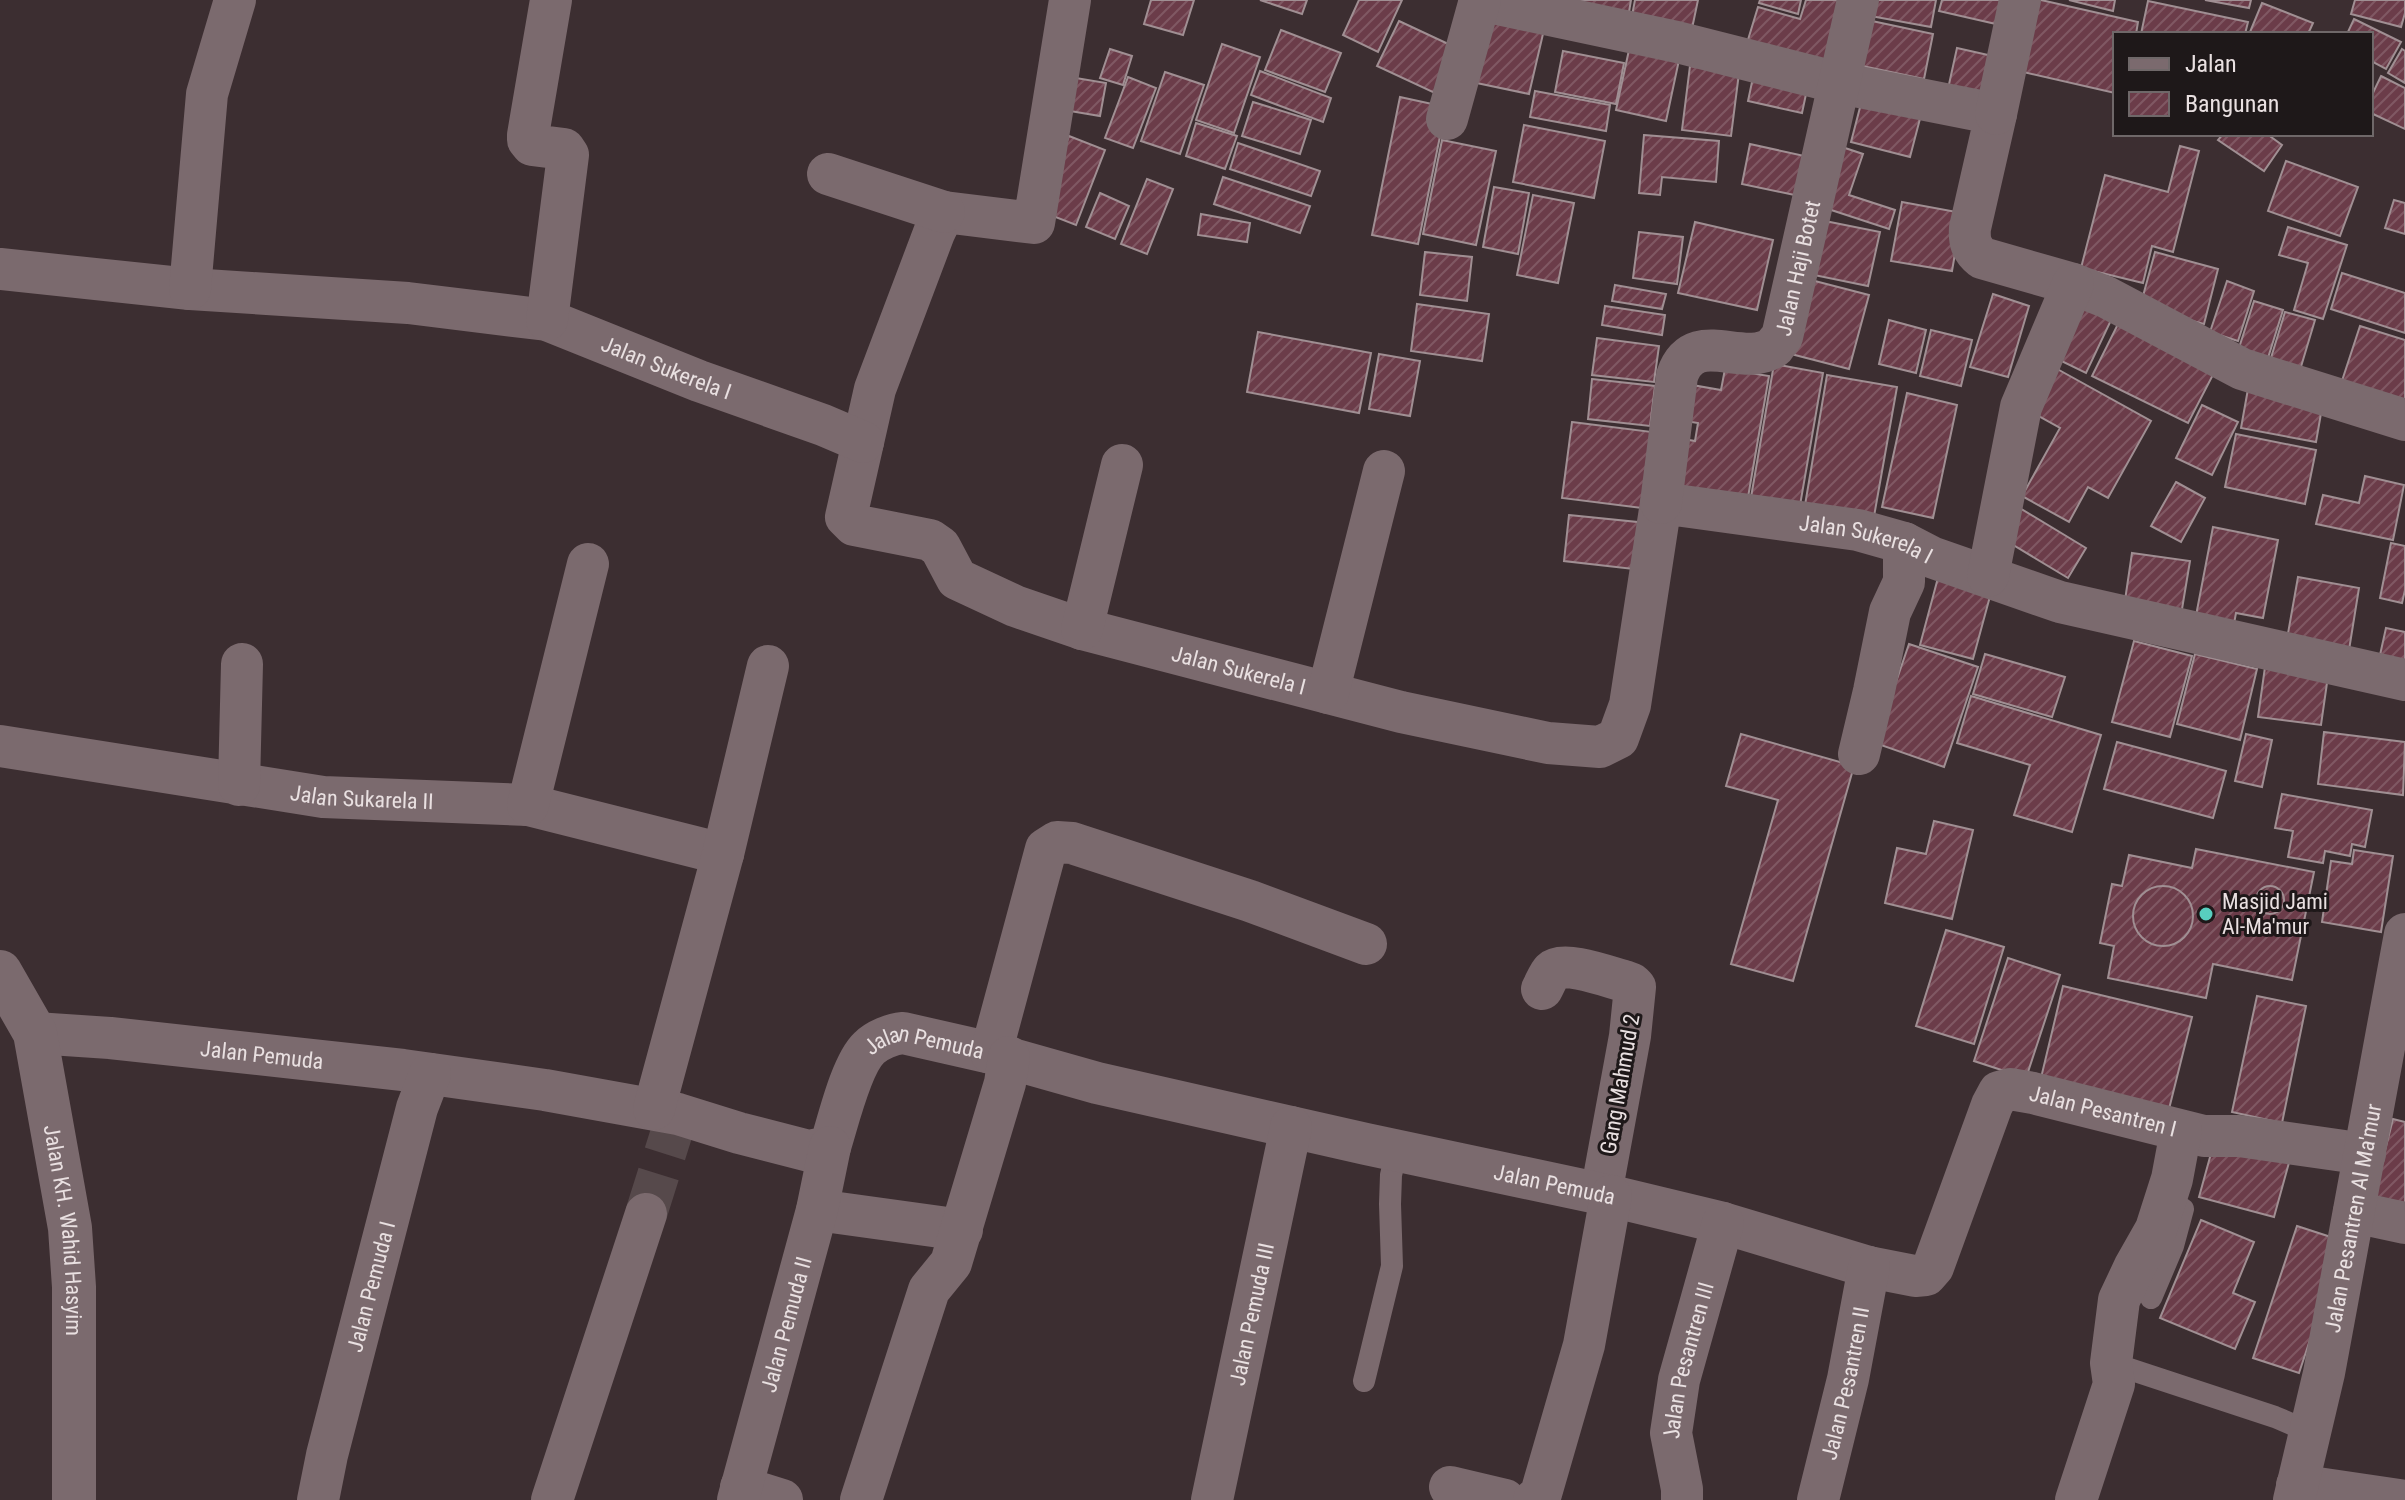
<svg xmlns="http://www.w3.org/2000/svg" width="2405" height="1500" font-family="'Roboto Condensed',sans-serif">
<defs>
<pattern id="building-hatch" width="6" height="6" patternUnits="userSpaceOnUse" patternTransform="scale(2)"><rect width="6" height="6" fill="#6b3c49"/><path d="M-1 1l2-2M0 6l6-6M5 7l2-2" fill="none" stroke="#805863"/></pattern>
</defs>
<rect width="100%" height="100%" fill="#3c2e31"/>
<g fill="url(#building-hatch)" stroke="#a08f93" stroke-width="2">
<polygon points="1151,0 1194,0 1183,35 1144,24"/>
<polygon points="1260,0 1307,0 1302,14"/>
<polygon points="1359,0 1402,0 1378,52 1343,35"/>
<polygon points="1580,0 1631,0 1629,12 1580,3"/>
<polygon points="1635,0 1698,0 1690,38 1630,26"/>
<polygon points="1760,0 1801,0 1798,14 1759,3"/>
<polygon points="1806,0 1851,0 1832,66 1747,43 1758,7 1800,19"/>
<polygon points="1868,0 1936,0 1931,27 1865,15"/>
<polygon points="1942,0 2015,0 2009,27 1939,11"/>
<polygon points="2022,0 2041,0 2138,22 2136,34 2115,34 2115,93 2006,68"/>
<polygon points="2069,0 2115,0 2113,11"/>
<polygon points="2205,0 2251,0 2249,8"/>
<polygon points="2355,0 2405,0 2405,13 2401,27 2351,14"/>
<polygon points="2148,1 2248,22 2245,34 2141,34"/>
<polygon points="2262,3 2313,23 2308,34 2255,34 2250,32"/>
<polygon points="1483,7 1546,21 1529,94 1467,81"/>
<polygon points="1858,18 1933,34 1924,79 1848,63"/>
<polygon points="2354,19 2401,42 2386,69 2371,61 2371,34 2347,34"/>
<polygon points="1399,21 1459,49 1437,94 1377,66"/>
<polygon points="1281,30 1341,53 1325,92 1265,70"/>
<polygon points="1222,44 1260,57 1234,133 1196,120"/>
<polygon points="1957,48 1997,57 1985,107 1946,98"/>
<polygon points="1110,49 1132,56 1123,85 1100,78"/>
<polygon points="2402,49 2405,51 2405,83 2388,73"/>
<polygon points="1629,50 1679,60 1666,121 1616,110"/>
<polygon points="1563,51 1624,63 1616,104 1555,92"/>
<polygon points="1690,66 1739,73 1731,136 1682,130"/>
<polygon points="1755,68 1809,80 1802,113 1748,101"/>
<polygon points="1260,71 1331,98 1323,122 1251,95"/>
<polygon points="1165,72 1204,85 1180,154 1141,141"/>
<polygon points="1064,76 1106,83 1100,116 1058,109"/>
<polygon points="2381,76 2405,88 2405,129 2371,113 2371,97"/>
<polygon points="1128,77 1156,88 1133,148 1105,138"/>
<polygon points="1535,91 1610,105 1606,131 1530,117"/>
<polygon points="1863,96 1922,111 1910,157 1851,142"/>
<polygon points="1400,97 1446,107 1418,244 1372,235"/>
<polygon points="1253,102 1311,120 1300,154 1242,136"/>
<polygon points="1196,123 1237,136 1225,169 1186,156"/>
<polygon points="1524,125 1605,141 1594,198 1513,182"/>
<polygon points="2223,134 2267,134 2282,145 2264,171 2218,140"/>
<polygon points="1644,135 1719,141 1716,182 1662,177 1660,195 1639,193"/>
<polygon points="1069,136 1105,150 1076,225 1040,211"/>
<polygon points="1442,140 1496,151 1476,245 1423,234"/>
<polygon points="1238,143 1320,171 1311,196 1230,169"/>
<polygon points="1750,144 1818,159 1809,198 1742,184"/>
<polygon points="1833,144 1863,154 1849,195 1895,210 1889,229 1813,204"/>
<polygon points="2180,146 2199,151 2173,252 2152,246 2143,283 2081,268 2105,175 2168,192"/>
<polygon points="2286,161 2358,187 2340,236 2268,211"/>
<polygon points="1223,177 1310,206 1300,233 1214,204"/>
<polygon points="1147,179 1173,189 1147,254 1121,244"/>
<polygon points="1494,187 1529,193 1518,254 1483,247"/>
<polygon points="1100,193 1129,206 1115,239 1086,227"/>
<polygon points="1533,195 1574,203 1558,283 1517,275"/>
<polygon points="2394,200 2405,203 2405,234 2385,228"/>
<polygon points="1902,202 1962,213 1952,271 1891,261"/>
<polygon points="1201,214 1250,223 1247,242 1198,235"/>
<polygon points="1825,221 1880,232 1868,286 1814,275"/>
<polygon points="1695,222 1773,240 1757,310 1678,293"/>
<polygon points="2288,227 2347,245 2323,319 2294,310 2308,263 2279,255"/>
<polygon points="1639,232 1683,237 1677,284 1633,278"/>
<polygon points="1425,252 1472,257 1467,301 1420,295"/>
<polygon points="2155,252 2218,269 2204,324 2140,307"/>
<polygon points="2342,273 2405,293 2405,333 2331,309"/>
<polygon points="1811,280 1869,295 1849,369 1791,354"/>
<polygon points="2227,281 2254,291 2238,341 2210,332"/>
<polygon points="1615,285 1666,294 1662,309 1612,301"/>
<polygon points="1993,294 2029,306 2008,377 1970,367"/>
<polygon points="2073,297 2113,316 2086,373 2047,354"/>
<polygon points="2254,301 2283,310 2267,361 2238,351"/>
<polygon points="1417,304 1489,314 1482,361 1411,351"/>
<polygon points="1605,306 1665,315 1662,335 1602,325"/>
<polygon points="2285,312 2315,320 2300,370 2270,361"/>
<polygon points="1889,320 1926,330 1916,373 1879,364"/>
<polygon points="2120,320 2217,367 2188,423 2092,376"/>
<polygon points="2360,326 2405,340 2405,404 2338,393"/>
<polygon points="1931,330 1972,340 1961,386 1920,376"/>
<polygon points="1258,332 1371,353 1359,413 1247,392"/>
<polygon points="1597,338 1659,346 1654,382 1592,375"/>
<polygon points="1379,354 1420,361 1410,416 1369,409"/>
<polygon points="1774,364 1823,373 1799,511 1750,503"/>
<polygon points="2050,365 2151,421 2108,498 2088,487 2069,522 2022,496 2060,428 2026,409"/>
<polygon points="1725,369 1769,376 1747,503 1673,489 1672,437 1695,441 1698,423 1685,421 1692,385 1721,390"/>
<polygon points="1827,375 1897,387 1873,522 1804,511"/>
<polygon points="1592,379 1655,386 1650,426 1588,419"/>
<polygon points="2248,389 2323,402 2316,442 2241,428"/>
<polygon points="1907,393 1957,405 1933,518 1882,507"/>
<polygon points="2202,405 2238,422 2212,475 2176,458"/>
<polygon points="1572,422 1660,433 1650,509 1562,498"/>
<polygon points="2236,434 2316,450 2305,504 2225,487"/>
<polygon points="2365,476 2404,485 2393,540 2316,524 2323,495 2359,503"/>
<polygon points="2176,482 2205,498 2181,542 2151,526"/>
<polygon points="2018,507 2086,548 2068,578 2000,537"/>
<polygon points="1569,515 1647,523 1642,570 1564,561"/>
<polygon points="2213,527 2278,540 2263,618 2236,613 2232,634 2194,626"/>
<polygon points="2391,543 2405,546 2405,590 2402,603 2380,598"/>
<polygon points="2132,553 2190,561 2181,615 2124,607"/>
<polygon points="1939,574 1992,589 1973,659 1920,645"/>
<polygon points="2298,577 2359,588 2349,650 2287,639"/>
<polygon points="2386,628 2405,632 2405,670 2378,664"/>
<polygon points="2134,641 2192,656 2170,737 2112,722"/>
<polygon points="1909,644 1978,667 1944,767 1875,743"/>
<polygon points="1985,654 2065,677 2052,717 1973,694"/>
<polygon points="2195,654 2257,669 2240,740 2177,724"/>
<polygon points="2266,660 2329,669 2321,725 2258,717"/>
<polygon points="1971,696 2101,735 2072,832 2014,815 2030,765 1957,743"/>
<polygon points="2324,732 2405,742 2403,795 2318,784"/>
<polygon points="1741,734 1854,766 1793,981 1731,964 1778,800 1726,786"/>
<polygon points="2246,734 2272,740 2262,787 2235,781"/>
<polygon points="2117,742 2226,771 2213,818 2104,789"/>
<polygon points="2282,794 2372,810 2365,847 2352,844 2350,856 2325,851 2323,863 2288,857 2293,831 2275,828"/>
<polygon points="1934,821 1973,830 1952,919 1885,903 1897,848 1926,854"/>
<polygon points="2196,849 2314,872 2292,980 2213,964 2206,998 2108,978 2114,946 2100,943 2112,884 2122,886 2129,855 2192,868"/>
<polygon points="2354,850 2393,856 2381,932 2322,922 2331,861 2352,864"/>
<circle cx="2163" cy="916" r="30"/>
<circle cx="2270" cy="900" r="14"/>
<polygon points="1946,930 2004,947 1974,1044 1916,1026"/>
<polygon points="2008,958 2060,975 2026,1078 1974,1061"/>
<polygon points="2063,986 2192,1017 2169,1109 2041,1078"/>
<polygon points="2257,996 2306,1006 2282,1123 2232,1112"/>
<polygon points="2393,1119 2405,1122 2405,1213 2371,1205"/>
<polygon points="2215,1139 2290,1159 2274,1217 2199,1197"/>
<polygon points="2201,1220 2254,1242 2233,1293 2255,1302 2235,1349 2160,1318"/>
<polygon points="2297,1226 2343,1241 2299,1373 2253,1358"/>
</g>
<g fill="none" stroke-linecap="round" stroke-linejoin="round">
<polyline stroke="#56494b" stroke-width="42" stroke-dasharray="42 21" stroke-linecap="butt" points="646,1214 674,1125"/>
<g stroke="#7b6a6e" stroke-width="22">
<polyline points="2151,1298 2173,1246 2183,1209"/>
<polyline points="2111,1363 2275,1417 2310,1432"/>
<polyline points="1364,1381 1392,1266 1390,1204 1391,1175 1397,1150"/>
</g>
<g stroke="#7b6a6e" stroke-width="42">
<path id="s1" d="M1070,0L1034,223L944,212L934,233L875,389L846,517L854,525L930,540L940,547L957,579L1015,606L1082,629L1401,712L1548,743L1600,747L1618,738L1630,705L1661,503L1858,530L1904,543L1931,557L2060,602L2405,680"/>
<path d="M1479,0L1677,42L1839,83L1996,114L1970,228C1969,241 1971,249 1982,258L2073,284L2106,297L2242,369L2405,420"/>
<polyline points="1996,114 2020,0"/>
<polyline points="1447,119 1480,0"/>
<polyline points="828,174 944,212"/>
<path id="s2" d="M0,269L190,289L408,303L547,320L699,381L823,425L863,442"/>
<polyline points="190,289 207,94 235,0"/>
<polyline points="547,320 568,155 564,149 532,145 528,140 528,135 551,0"/>
<path id="s3" d="M1661,503L1677,376C1694,326 1742,369 1774,347C1774,346 1782,337 1782,337L1858,0"/>
<polyline points="1988,576 2021,407 2073,284"/>
<polyline points="1082,629 1122,465"/>
<polyline points="1328,693 1384,471"/>
<path id="s4" d="M0,746L323,797L528,805L723,854"/>
<polyline points="1859,754 1874,691 1890,612 1904,582 1904,543"/>
<polyline points="239,785 242,664"/>
<polyline points="528,805 588,564"/>
<path d="M1542,989C1545,984 1548,975 1552,971C1563,960 1609,977 1624,981L1632,984L1635,987L1630,1036L1601,1194"/>
<path id="s5" d="M35,1033L110,1038L403,1070L545,1090L678,1114L739,1133L809,1151L830,1147C838,1122 851,1065 869,1048C877,1040 892,1034 903,1033L991,1053L1097,1083L1366,1144L1611,1196L1723,1223L1869,1267L1915,1276L1926,1275L1933,1267L1992,1105L1999,1092L2010,1089L2033,1093L2204,1136H2239L2365,1154"/>
<polyline points="991,1053 1046,849 1057,842 1072,843 1250,901 1366,944"/>
<polyline points="654,1109 723,854 768,666"/>
<polyline points="817,1210 962,1230"/>
<polyline points="2354,1212 2405,1223"/>
<polyline points="2297,1485 2399,1500"/>
<polyline points="741,1487 782,1500"/>
<polyline points="1450,1487 1505,1500"/>
<path id="s6" d="M318,1500L327,1455L417,1108L430,1074"/>
<polyline points="552,1500 646,1214"/>
<path id="s7" d="M738,1500L817,1210L830,1147"/>
<polyline points="861,1500 929,1290 951,1263 1005,1083 1009,1057"/>
<path id="s8" d="M1212,1500L1291,1127"/>
<polyline points="1534,1500 1540,1497 1584,1345 1611,1196"/>
<path id="s9" d="M1682,1500V1489L1671,1433L1679,1380L1723,1223"/>
<path id="s10" d="M1818,1500L1848,1379L1869,1267"/>
<polyline points="2076,1500 2114,1384 2111,1363 2119,1300 2135,1266 2156,1229 2172,1179 2181,1131"/>
<path id="s11" d="M2294,1500L2324,1373L2405,934"/>
</g>
<path stroke="#7b6a6e" stroke-width="44" id="s12" d="M0,972L35,1033L70,1228L74,1287V1500"/>
</g>
<circle fill="#58cebf" stroke="#1e1819" stroke-width="3" cx="2206" cy="914" r="8"/>
<g text-anchor="middle" dominant-baseline="central" stroke-width="6" stroke-linejoin="round" paint-order="stroke">
<g font-size="22" fill="#e9e0e1" stroke="#1e1819">
<text stroke="none"><textPath href="#s3" startOffset="322">Jalan Haji Botet</textPath></text>
<text stroke="none"><textPath href="#s2" startOffset="678">Jalan Sukerela I</textPath></text>
<text stroke="none"><textPath href="#s1" startOffset="1910">Jalan Sukerela I</textPath></text>
<text stroke="none"><textPath href="#s1" startOffset="1072">Jalan Sukerela I</textPath></text>
<text stroke="none"><textPath href="#s4" startOffset="366">Jalan Sukarela II</textPath></text>
<text stroke="none"><textPath href="#s5" startOffset="228">Jalan Pemuda</textPath></text>
<text stroke="none"><textPath href="#s5" startOffset="972">Jalan Pemuda</textPath></text>
<text transform="translate(1620 1084) rotate(-80)">Gang Mahmud 2</text>
<text stroke="none"><textPath href="#s5" startOffset="2308">Jalan Pesantren I</textPath></text>
<text stroke="none"><textPath href="#s5" startOffset="1620">Jalan Pemuda</textPath></text>
<text stroke="none"><textPath href="#s11" startOffset="288">Jalan Pesantren Al Ma'mur</textPath></text>
<text stroke="none"><textPath href="#s12" startOffset="270">Jalan KH. Wahid Hasyim</textPath></text>
<text stroke="none"><textPath href="#s6" startOffset="220">Jalan Pemuda I</textPath></text>
<text stroke="none"><textPath href="#s8" startOffset="190">Jalan Pemuda III</textPath></text>
<text stroke="none"><textPath href="#s7" startOffset="182">Jalan Pemuda II</textPath></text>
<text stroke="none"><textPath href="#s9" startOffset="142">Jalan Pesantren III</textPath></text>
<text stroke="none"><textPath href="#s10" startOffset="120">Jalan Pesantren II</textPath></text>
</g>
<g font-size="22" fill="#e9e0e1" stroke="#1e1819" text-anchor="start">
<text x="2222" y="901">Masjid Jami<tspan x="2222" dy="25">Al-Ma'mur</tspan></text>
</g>
</g>
<rect x="2113" y="32" width="260" height="104" fill="#1e1819" stroke="#6f6869" stroke-width="2"/>
<rect x="2129" y="58" width="40" height="12" fill="#7b6a6e" stroke="#6f6869" stroke-width="2"/>
<text x="2185" y="72" font-size="24" fill="#e9e0e1">Jalan</text>
<rect x="2129" y="92" width="40" height="24" fill="url(#building-hatch)" stroke="#6f6869" stroke-width="2"/>
<text x="2185" y="112" font-size="24" fill="#e9e0e1">Bangunan</text>
</svg>
